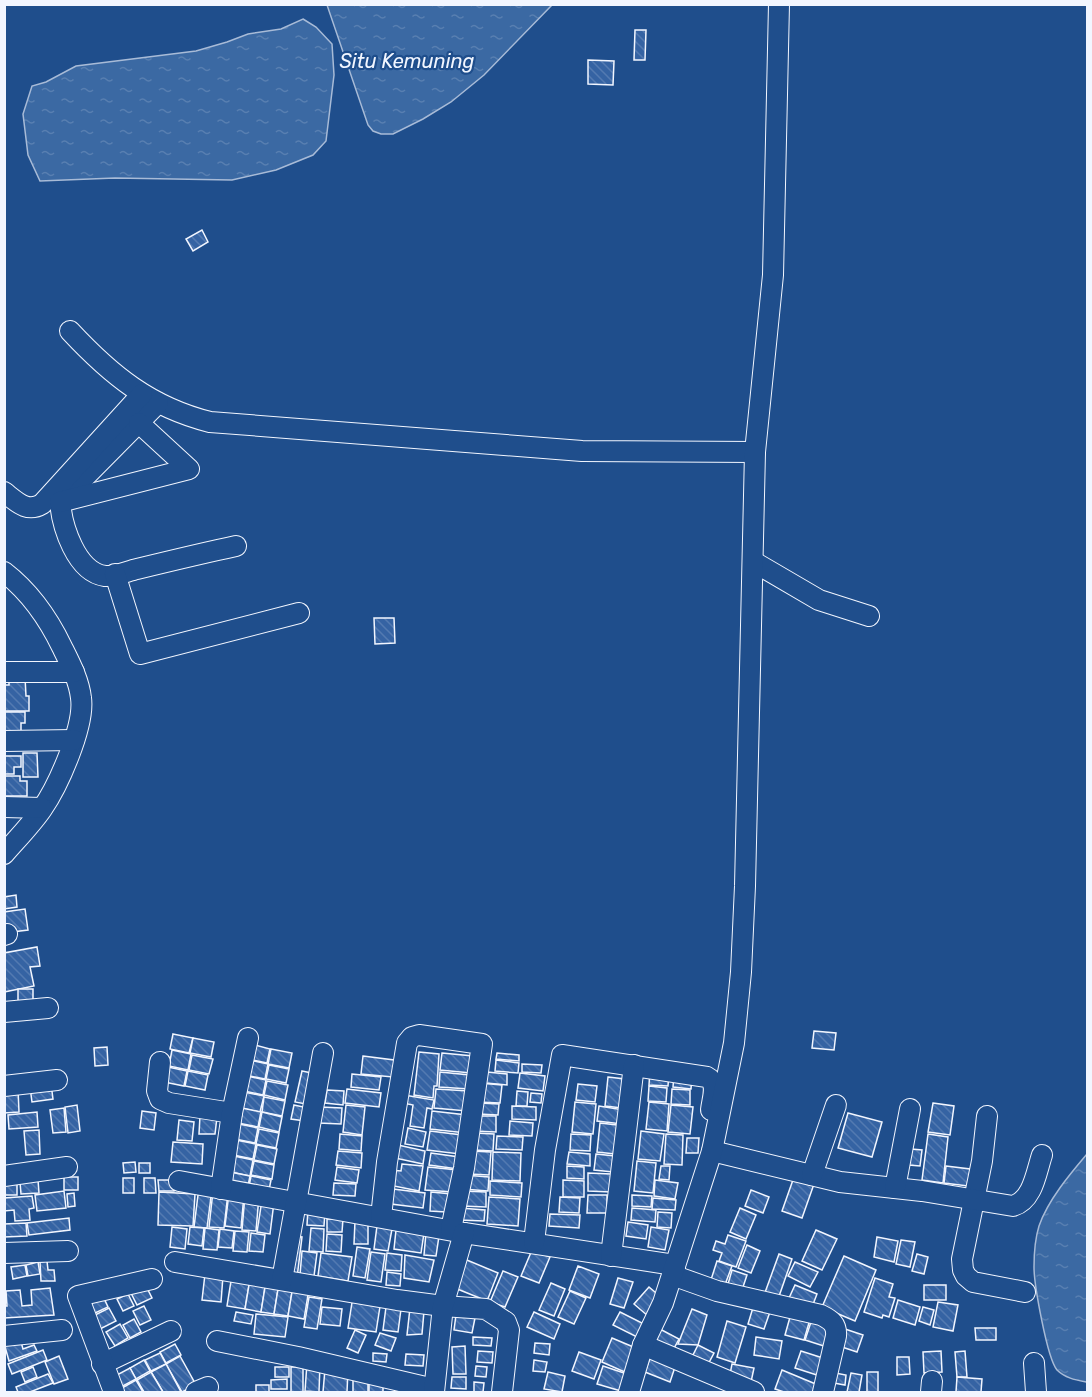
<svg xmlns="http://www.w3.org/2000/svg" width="1092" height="1397" font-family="Rubik,sans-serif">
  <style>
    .water { fill: url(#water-ripples); stroke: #a8bbd7; stroke-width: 1.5 }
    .building { fill: url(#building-back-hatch); stroke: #f2f6ff; stroke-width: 1.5 }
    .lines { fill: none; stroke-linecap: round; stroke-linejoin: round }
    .minor-casing { stroke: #f2f6ff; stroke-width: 22 }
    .minor { stroke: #1f4e8c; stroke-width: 20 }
    .labels { text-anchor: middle; stroke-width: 4.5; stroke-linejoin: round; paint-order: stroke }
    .water-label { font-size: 20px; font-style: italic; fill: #f2f6ff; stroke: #1f4e8c }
  </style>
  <defs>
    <pattern id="water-ripples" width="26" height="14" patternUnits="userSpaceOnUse" patternTransform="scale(1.5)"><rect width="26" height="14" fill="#3b69a3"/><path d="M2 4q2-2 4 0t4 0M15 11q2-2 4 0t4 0" fill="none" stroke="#587fb1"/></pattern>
    <pattern id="building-back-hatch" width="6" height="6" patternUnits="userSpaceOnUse" patternTransform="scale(1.5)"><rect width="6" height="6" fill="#3563a3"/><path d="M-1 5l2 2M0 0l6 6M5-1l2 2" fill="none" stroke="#537ab1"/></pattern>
  </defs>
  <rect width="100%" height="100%" fill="#1f4e8c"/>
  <g class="water">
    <path d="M327 5V4L552 5 484 75 451 102 423 119 393 134H381L373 131 368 125Z"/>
    <path d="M303 19 316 27 332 44 334 75 326 141 313 155 276 170 232 180 115 178 40 181 28 155 23 114 32 86 46 82 76 66 196 51 227 42 248 34 281 29Z"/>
    <path d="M1087 1154 1088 1382H1086C1076 1380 1065 1378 1057 1370 1047 1358 1034 1284 1034 1267 1034 1254 1035 1239 1039 1226 1048 1200 1070 1174 1087 1154Z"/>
  </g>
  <g class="building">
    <path d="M635 30H646L645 60H634Z"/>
    <path d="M588 60 614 61 613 85 588 84Z"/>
    <path d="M202 230 208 242 193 251 186 239Z"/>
    <path d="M374 618H394L395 643 375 644Z"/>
    <path d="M9 677H25L26 696H29V711H4V685H9Z"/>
    <path d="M4 712H25V723H21V733H4Z"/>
    <path d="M23 753H37L38 777H23Z"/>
    <path d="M4 756H21V767H14V774H4Z"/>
    <path d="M4 776H20V781H27V796H4Z"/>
    <path d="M16 895 17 907 4 909V897Z"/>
    <path d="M25 909 28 930 4 933V912Z"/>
    <path d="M37 947 40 966 30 967 34 986 4 992V953Z"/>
    <rect x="18" y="989" width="15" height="13"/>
    <path d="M814 1031 836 1033 834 1050 812 1048Z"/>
    <path d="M173 1034 193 1038 189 1053 170 1049Z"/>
    <path d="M193 1038 214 1042 211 1057 190 1053Z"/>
    <path d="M251 1044 270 1049 267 1063 248 1059Z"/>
    <path d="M107 1047 108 1065 95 1066 94 1048Z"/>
    <path d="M271 1049 292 1053 289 1068 268 1064Z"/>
    <path d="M172 1050 191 1054 188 1070 169 1066Z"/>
    <path d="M419 1052 439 1054 437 1086H434L433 1098 414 1095Z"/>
    <path d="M442 1053 473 1056 471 1073 440 1070Z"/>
    <path d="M497 1053 519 1055V1061L496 1059Z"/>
    <path d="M192 1055 213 1059 209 1074 189 1070Z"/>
    <path d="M363 1056 394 1060 393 1077 361 1074Z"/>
    <path d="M249 1060 268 1064 265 1079 245 1075Z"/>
    <path d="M496 1060 519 1063 518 1073 495 1071Z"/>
    <path d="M522 1064 542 1065 541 1073 522 1072Z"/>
    <path d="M269 1065 289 1069 286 1083 266 1079Z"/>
    <path d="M168 1067 187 1071 184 1086 164 1082Z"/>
    <path d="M650 1070 669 1072 668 1086 649 1085Z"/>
    <path d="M188 1071 208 1075 205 1090 185 1086Z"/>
    <path d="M302 1071 317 1074 311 1105 295 1102Z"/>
    <path d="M440 1072 470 1075 469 1089 439 1087Z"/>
    <path d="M487 1072 507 1074V1085L486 1083Z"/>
    <path d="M520 1073 545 1076 543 1091 518 1088Z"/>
    <path d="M352 1074 381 1077 379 1090 351 1087Z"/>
    <path d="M674 1074 692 1075 691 1089 673 1087Z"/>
    <path d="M247 1076 266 1080 263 1095 244 1091Z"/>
    <path d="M608 1077 625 1079 622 1108 605 1106Z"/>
    <path d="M267 1081 288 1085 285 1100 264 1095Z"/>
    <path d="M479 1083 502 1085 500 1103 478 1102Z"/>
    <path d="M51 1084 53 1099 32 1102 30 1087Z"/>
    <path d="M578 1084 597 1086 595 1102 576 1100Z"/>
    <path d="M649 1086 667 1088 666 1102 648 1101Z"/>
    <path d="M18 1089 19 1112 4 1113V1090Z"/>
    <path d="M347 1089 381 1093 379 1107 345 1103Z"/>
    <path d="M436 1089 469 1091 467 1111 434 1108Z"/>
    <path d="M672 1089 690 1090V1105L671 1104Z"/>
    <path d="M327 1090 344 1091 343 1105 325 1103Z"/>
    <path d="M517 1091 528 1092 527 1106H516Z"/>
    <path d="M244 1092 264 1096 260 1112 241 1108Z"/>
    <path d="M531 1093 542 1094 541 1103 530 1102Z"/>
    <path d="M404 1095 434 1100 432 1109 427 1108 424 1128 410 1126 413 1105 403 1103Z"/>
    <path d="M264 1097 285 1101 282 1116 262 1112Z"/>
    <path d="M575 1102 596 1104 593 1134 572 1132Z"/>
    <path d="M649 1102 669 1104 667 1131 646 1129Z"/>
    <path d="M479 1103 499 1104 498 1115 478 1114Z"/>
    <path d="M933 1103 954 1106 950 1135 928 1132Z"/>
    <path d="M77 1105 80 1131 68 1133 65 1107Z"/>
    <path d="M294 1105 308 1108 305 1121 291 1119Z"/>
    <path d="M346 1105 365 1107 362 1135 343 1132Z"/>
    <path d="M671 1105 693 1107 690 1134 668 1132Z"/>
    <path d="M512 1106 536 1107V1120L512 1119Z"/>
    <path d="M599 1106 624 1110 622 1124 597 1121Z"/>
    <path d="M320 1107 342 1108 341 1124 319 1123Z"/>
    <path d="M64 1108 66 1132 53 1133 50 1110Z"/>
    <path d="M242 1108 261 1112 258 1127 238 1123Z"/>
    <path d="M142 1111 156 1113 154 1130 140 1128Z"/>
    <path d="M432 1111 467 1115 466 1133 430 1129Z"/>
    <path d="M37 1112 38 1127 9 1129 8 1115Z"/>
    <path d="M262 1112 282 1117 279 1132 259 1127Z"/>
    <path d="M848 1113 882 1122 872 1157 838 1148Z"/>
    <path d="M200 1116 217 1117 215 1134H199Z"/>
    <path d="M474 1116H496V1132L473 1131Z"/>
    <path d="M179 1120 194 1122 192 1141 177 1140Z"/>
    <path d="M510 1121 533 1123 532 1136 509 1135Z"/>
    <path d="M600 1123 617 1125 615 1154 597 1152Z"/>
    <path d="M239 1124 258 1128 255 1143 235 1139Z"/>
    <path d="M408 1128 426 1132 423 1147 405 1144Z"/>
    <path d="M259 1129 279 1133 276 1148 256 1144Z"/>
    <path d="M39 1130 40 1154 26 1155 24 1131Z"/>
    <path d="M430 1131 462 1135 460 1154 427 1150Z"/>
    <path d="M641 1131 664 1134 660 1161 638 1159Z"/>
    <path d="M475 1133 494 1134 493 1151 474 1150Z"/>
    <path d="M340 1134 362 1136 361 1151 339 1149Z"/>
    <path d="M571 1134 591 1135 590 1151 570 1150Z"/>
    <path d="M666 1134 683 1135 682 1165 664 1164Z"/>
    <path d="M928 1134 948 1137 943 1183 922 1180Z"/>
    <path d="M497 1136 523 1137 522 1150 496 1149Z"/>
    <path d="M687 1138H699L698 1153H686Z"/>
    <path d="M236 1140 256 1144 253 1159 233 1155Z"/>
    <path d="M173 1142 203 1144 202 1164 171 1162Z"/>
    <path d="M257 1145 277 1149 274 1164 254 1160Z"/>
    <path d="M398 1145 425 1151 423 1164 395 1158Z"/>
    <path d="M911 1149 922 1150 920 1166 909 1165Z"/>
    <path d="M338 1151 362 1153 361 1168 336 1165Z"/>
    <path d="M471 1151 491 1152 489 1175 469 1174Z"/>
    <path d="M493 1152 521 1153 520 1181 492 1180Z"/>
    <path d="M569 1152 590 1154V1166L567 1164Z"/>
    <path d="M431 1153 459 1157 458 1169 429 1165Z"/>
    <path d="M596 1154 615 1156 613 1172 594 1170Z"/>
    <path d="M234 1156 253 1160 250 1176 231 1172Z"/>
    <path d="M254 1161 274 1165 272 1179 251 1175Z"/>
    <path d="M637 1161 656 1163 653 1193 634 1191Z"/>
    <path d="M135 1162 136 1172 124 1173 123 1163Z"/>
    <rect x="139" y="1163" width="11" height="10"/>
    <path d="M402 1164 423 1166 419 1191 389 1185 391 1170 401 1171Z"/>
    <path d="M567 1166 584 1167V1179L567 1178Z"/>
    <path d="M661 1166H670L669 1180 659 1179Z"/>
    <path d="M946 1166 970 1169 968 1186 944 1183Z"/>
    <path d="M337 1167 359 1170 357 1183 335 1180Z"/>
    <path d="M428 1167 458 1170 453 1192 425 1190Z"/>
    <path d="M230 1172 250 1176 247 1191 227 1187Z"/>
    <path d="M588 1173 611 1174V1192L588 1191Z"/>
    <path d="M464 1175 489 1177 488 1191 463 1189Z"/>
    <path d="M251 1176 271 1180 268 1195 248 1191Z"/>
    <rect x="64" y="1177" width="14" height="13"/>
    <path d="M794 1177 814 1184 802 1218 782 1211Z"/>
    <rect x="123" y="1178" width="11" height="15"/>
    <path d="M144 1178H155L156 1193H144Z"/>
    <path d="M38 1180 39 1193 21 1194 20 1182Z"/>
    <path d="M158 1180H174V1191H159Z"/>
    <path d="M563 1180 584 1181V1197H563Z"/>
    <path d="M655 1180 678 1183 675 1199 654 1196Z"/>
    <path d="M490 1181 522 1183 521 1197 490 1195Z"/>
    <path d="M334 1183 356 1184 355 1196 333 1195Z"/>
    <rect x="4" y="1184" width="13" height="11"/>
    <path d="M199 1187 212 1189 207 1228 194 1227Z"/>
    <path d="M393 1189 425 1193 423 1208 391 1204Z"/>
    <path d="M751 1190 769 1197 763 1213 745 1206Z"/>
    <path d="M64 1191 66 1208 37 1211 35 1195Z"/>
    <path d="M213 1191 228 1193 224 1228 209 1227Z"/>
    <path d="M463 1191 486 1192V1207L462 1206Z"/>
    <path d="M159 1192 195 1194 193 1226 158 1225Z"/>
    <path d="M431 1192 452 1194 446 1212 430 1211Z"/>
    <path d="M74 1193 75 1206 68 1207 67 1194Z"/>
    <path d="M229 1193 244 1195 241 1228 225 1226Z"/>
    <path d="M245 1195 259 1196 256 1231 242 1230Z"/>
    <path d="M588 1195H607V1213H587Z"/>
    <path d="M632 1195 652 1196 651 1207 632 1206Z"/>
    <path d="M32 1196 34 1208 29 1209 30 1220 15 1221 14 1210 4 1211V1198Z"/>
    <path d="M489 1197 520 1199 518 1226 487 1224Z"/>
    <path d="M560 1197 580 1198 579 1213 559 1212Z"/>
    <path d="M653 1198 676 1200 675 1210 652 1209Z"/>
    <path d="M262 1200 274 1202 270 1234 257 1232Z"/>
    <path d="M460 1208 485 1210 484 1221 460 1220Z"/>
    <path d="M632 1208 656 1210 655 1222 631 1220Z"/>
    <path d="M740 1208 756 1215 746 1239 730 1232Z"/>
    <path d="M308 1209 325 1211 324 1226 307 1225Z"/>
    <path d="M658 1212 672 1213 671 1228 657 1227Z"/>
    <path d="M550 1214 580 1215 579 1228 549 1226Z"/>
    <path d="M69 1218 70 1230 29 1235 27 1223Z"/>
    <path d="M327 1219H343L342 1232H327Z"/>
    <path d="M355 1221 368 1222V1244H354Z"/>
    <path d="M628 1222 648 1225 646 1239 626 1236Z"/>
    <path d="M26 1223 27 1236 4 1237V1224Z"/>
    <path d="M377 1226 392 1229 388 1251 374 1249Z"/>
    <path d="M172 1227 187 1229 185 1249 170 1247Z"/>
    <path d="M190 1227 204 1228 202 1246 188 1244Z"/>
    <path d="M651 1227 669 1230 665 1250 648 1247Z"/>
    <path d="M205 1228 219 1230 217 1250 203 1249Z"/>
    <path d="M311 1228 324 1229 323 1252 309 1251Z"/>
    <path d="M220 1229 234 1231 232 1248 218 1247Z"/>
    <path d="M396 1230 424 1233 421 1253 394 1249Z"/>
    <path d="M816 1230 837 1239 822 1270 802 1261Z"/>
    <path d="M235 1231 249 1232 247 1252 233 1251Z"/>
    <path d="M251 1233 265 1235 263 1252 249 1251Z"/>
    <path d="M426 1233 439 1236 436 1256 424 1255Z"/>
    <path d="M327 1234 342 1235 341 1252 326 1251Z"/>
    <path d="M728 1235 746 1241 736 1267 719 1261 722 1253 713 1250 716 1241 725 1244Z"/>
    <path d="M292 1236 302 1237 297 1278 287 1277Z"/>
    <path d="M877 1237 898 1241 894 1262 874 1257Z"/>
    <path d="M901 1240 915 1242 910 1267 896 1264Z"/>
    <path d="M747 1245 760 1251 751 1273 738 1268Z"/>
    <path d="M357 1247 370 1249 365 1278 353 1276Z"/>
    <path d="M532 1250 550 1257 539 1283 521 1276Z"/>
    <path d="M302 1251 317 1253 314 1276 300 1275Z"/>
    <path d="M371 1252 385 1254 381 1282 367 1280Z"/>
    <path d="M321 1253 352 1257 348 1281 318 1276Z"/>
    <path d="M387 1253 402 1255 401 1271 385 1270Z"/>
    <path d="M779 1254 792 1259 777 1302 763 1298Z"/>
    <path d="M917 1254 928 1257 924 1274 912 1271Z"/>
    <path d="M405 1255 434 1260 429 1282 404 1278Z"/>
    <path d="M844 1256 876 1270 855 1321 822 1307Z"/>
    <path d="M462 1258 498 1273 487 1301 450 1286Z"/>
    <path d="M47 1261 48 1270H54L55 1281H41L40 1262Z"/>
    <path d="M717 1261 732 1266 723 1290 709 1286Z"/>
    <path d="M38 1262 40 1274 28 1276 26 1265Z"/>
    <path d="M795 1262 818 1272 810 1287 788 1276Z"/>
    <path d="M25 1265 27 1276 13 1279 11 1267Z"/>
    <path d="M578 1266 599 1274 590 1298 569 1290Z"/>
    <path d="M732 1270 747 1275 740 1296 726 1291Z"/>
    <path d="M503 1271 518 1277 505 1307 490 1302Z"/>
    <path d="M387 1272 401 1274 400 1286 386 1285Z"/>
    <path d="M205 1274 223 1276 221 1302 202 1300Z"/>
    <path d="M232 1275 250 1279 245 1309 227 1306Z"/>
    <path d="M618 1278 633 1282 624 1308 610 1304Z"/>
    <path d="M875 1278 893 1284 889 1297 895 1298 889 1317 883 1315 882 1318 864 1312Z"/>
    <path d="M250 1279 266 1281 261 1312 245 1309Z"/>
    <path d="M266 1281 279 1283 274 1314 261 1312Z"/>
    <path d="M144 1282 152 1298 137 1305 129 1289Z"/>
    <path d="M279 1283 293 1286 288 1316 274 1314Z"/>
    <path d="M551 1283 565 1289 554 1316 539 1310Z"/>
    <path d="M795 1285 817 1294 812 1307 789 1298Z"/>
    <rect x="924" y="1285" width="22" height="15"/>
    <path d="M293 1286 309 1289 304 1319 288 1316Z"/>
    <path d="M649 1287 662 1298 648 1316 634 1304Z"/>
    <path d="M50 1288 54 1315 4 1318V1306H7L6 1291 20 1290 22 1306 32 1305 31 1290Z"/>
    <path d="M570 1291 586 1298 574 1324 558 1317Z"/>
    <path d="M102 1294 108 1307 93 1314 87 1301Z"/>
    <path d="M128 1294 134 1306 123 1311 117 1299Z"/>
    <path d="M353 1296 381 1300 376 1332 348 1328Z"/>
    <path d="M309 1297 322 1299 317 1329 304 1327Z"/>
    <path d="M898 1300 920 1307 915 1325 893 1318Z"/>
    <path d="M755 1301 772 1306 764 1329 748 1324Z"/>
    <path d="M938 1302 958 1305 953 1331 933 1327Z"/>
    <path d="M144 1306 151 1320 140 1325 133 1311Z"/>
    <path d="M322 1307 342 1309 340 1326 320 1324Z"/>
    <path d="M386 1307 401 1309 398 1332 383 1330Z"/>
    <path d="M923 1307 934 1310 930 1325 919 1321Z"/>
    <path d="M109 1308 116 1321 100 1329 93 1316Z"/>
    <path d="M410 1308 424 1311 422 1334 407 1335Z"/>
    <path d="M692 1309 707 1315 698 1345 678 1344Z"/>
    <path d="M792 1310 811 1316 804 1340 785 1335Z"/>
    <path d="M236 1312 253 1315 251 1324 234 1321Z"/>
    <path d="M534 1312 560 1324 554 1339 527 1327Z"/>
    <path d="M620 1312 648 1326 641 1339 613 1325Z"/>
    <path d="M256 1314 288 1317 285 1337 254 1334Z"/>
    <path d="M456 1315 475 1318 472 1333 454 1330Z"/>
    <path d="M134 1319 141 1332 130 1338 123 1325Z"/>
    <path d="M812 1319 833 1326 827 1347 805 1340Z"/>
    <path d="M727 1321 746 1327 735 1363 717 1357Z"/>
    <path d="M120 1324 128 1338 115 1346 106 1332Z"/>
    <path d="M658 1328 679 1339 672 1352 651 1340Z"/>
    <path d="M842 1328 863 1335 857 1352 836 1345Z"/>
    <path d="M975 1328H996V1340H976Z"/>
    <path d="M355 1330 366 1335 358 1353 347 1348Z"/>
    <path d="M380 1333 396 1338 391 1351 375 1345Z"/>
    <path d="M473 1337 492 1338 491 1346 473 1345Z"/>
    <path d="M756 1337 782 1341 779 1359 754 1355Z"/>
    <path d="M20 1338 23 1349 34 1345 37 1351 9 1361 4 1343Z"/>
    <path d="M612 1338 638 1349 627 1373 602 1362Z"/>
    <path d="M535 1343 550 1344 549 1355 534 1353Z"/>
    <path d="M175 1344 181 1355 166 1363 160 1352Z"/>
    <path d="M698 1345 714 1353 706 1368 690 1361Z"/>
    <path d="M465 1346 466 1374H453L452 1347Z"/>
    <path d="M43 1350 47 1360 12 1374 8 1364Z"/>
    <path d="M478 1351 493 1352 492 1363 477 1362Z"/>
    <path d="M801 1351 826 1359 820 1376 795 1368Z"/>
    <path d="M941 1351 942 1372 924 1373 923 1352Z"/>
    <path d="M965 1351 967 1377H957L955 1352Z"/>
    <path d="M579 1352 601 1360 594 1379 572 1371Z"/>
    <path d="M160 1353 166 1364 151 1371 145 1360Z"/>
    <path d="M373 1353 387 1354 386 1362 373 1361Z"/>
    <path d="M406 1354 424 1355 423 1366 405 1365Z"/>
    <path d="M59 1356 68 1379 54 1384 45 1362Z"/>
    <path d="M180 1356 196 1385 182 1392 166 1364Z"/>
    <path d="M897 1357H909L910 1374 897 1375Z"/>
    <path d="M650 1358 675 1367 670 1382 645 1372Z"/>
    <path d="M144 1360 150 1371 136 1379 130 1368Z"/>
    <path d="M534 1360 547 1362 545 1372 533 1371Z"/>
    <path d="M307 1363 320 1364 319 1392 305 1391Z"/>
    <path d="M166 1364 181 1392H163L151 1372Z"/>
    <path d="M732 1364 754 1368 751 1382 729 1379Z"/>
    <path d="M476 1366 487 1367 486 1377 475 1376Z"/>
    <path d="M603 1366 627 1374 621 1391 597 1384Z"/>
    <path d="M33 1367 37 1377 25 1382 21 1372Z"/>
    <rect x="275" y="1367" width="14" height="10"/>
    <rect x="291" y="1367" width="12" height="25"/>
    <path d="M130 1368 136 1379 121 1387 115 1376Z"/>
    <path d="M325 1369 348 1370 347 1392H323Z"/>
    <path d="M782 1370 818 1385 815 1392H784L775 1389Z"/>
    <path d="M151 1372 163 1392H144L137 1380Z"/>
    <path d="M548 1372 565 1376 562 1392 544 1389Z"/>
    <path d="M830 1372 846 1375 845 1385 828 1382Z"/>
    <rect x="867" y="1372" width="11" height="20"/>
    <path d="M851 1373 862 1375 859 1392H847Z"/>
    <path d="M48 1374 53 1383 30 1392H18L16 1387Z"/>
    <path d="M452 1377H466V1389L451 1388Z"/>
    <path d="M957 1377 982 1379 981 1392H956Z"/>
    <path d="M287 1379V1389H271V1380Z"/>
    <rect x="353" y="1379" width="15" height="13"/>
    <path d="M136 1380 143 1392H125L122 1388Z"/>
    <rect x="369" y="1382" width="14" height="10"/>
    <path d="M474 1382 484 1383 483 1392H474Z"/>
    <rect x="256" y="1385" width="13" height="7"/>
  </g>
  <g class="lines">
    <defs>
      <g id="minor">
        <path d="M70 331C111 375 150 407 210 422L582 451 755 452"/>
        <path d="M158 403 60 502C62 526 76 572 105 576 114 577 128 571 137 569 170 561 203 553 236 546"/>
        <path d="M4 492C17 502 27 513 42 504L142 394"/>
        <path d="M60 502 189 469 139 423"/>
        <path d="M754 562 819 600 869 616"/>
        <path d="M4 572C30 592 48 618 62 647 70 663 79 680 81 698 85 726 58 786 42 809 31 825 17 839 4 854"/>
        <path d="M115 574 140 654 299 613"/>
        <path d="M4 672H74"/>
        <path d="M4 741 74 740"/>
        <path d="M4 807 42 808"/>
        <path d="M4 935 7 934"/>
        <path d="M4 1012 48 1008"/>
        <path d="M160 1062 157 1091 160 1099 169 1103 232 1113"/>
        <path d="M4 1086 57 1080"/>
        <path d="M987 1116 982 1161 962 1259 963 1270 966 1276 973 1282 1025 1292"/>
        <path d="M712 1151 840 1182 922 1191 1013 1206C1033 1200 1036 1173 1042 1155"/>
        <path d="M812 1175 836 1105"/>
        <path d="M4 1176 67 1167"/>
        <path d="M179 1181 464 1233 668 1264 675 1267"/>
        <path d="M895 1188 910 1109"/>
        <path d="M221 1189 232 1113 248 1038"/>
        <path d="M381 1217 387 1162 407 1043 412 1037 419 1035 482 1044 464 1168 451 1229"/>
        <path d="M534 1242 545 1150 562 1055 707 1077C719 1083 712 1099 711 1110"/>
        <path d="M4 1253 68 1251"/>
        <path d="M611 1256 634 1065"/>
        <path d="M175 1262 397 1300 443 1306 486 1309 506 1322 509 1330 502 1392"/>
        <path d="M672 1275 717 1291 821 1315C831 1320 837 1324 836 1336L823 1392"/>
        <path d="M282 1280 323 1053"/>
        <path d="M4 1336 62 1330"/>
        <path d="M217 1341 298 1357 434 1389"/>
        <path d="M643 1345 754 1392"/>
        <path d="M1034 1363 1036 1392"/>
        <path d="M102 1364 171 1331"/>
        <path d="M114 1392 78 1296 152 1279"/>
        <path d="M196 1392 208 1387"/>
        <path d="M434 1392 443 1306 464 1233"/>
        <path d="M629 1392 643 1345 663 1303 712 1151 734 1043 741 972 745 886 755 452 773 275 779 4"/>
        <path d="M931 1392 932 1381"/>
      </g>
    </defs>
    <use href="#minor" class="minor-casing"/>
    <use href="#minor" class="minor"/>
  </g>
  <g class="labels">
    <g class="water-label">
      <text x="407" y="68">Situ Kemuning</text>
    </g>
  </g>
  <rect width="1092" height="1397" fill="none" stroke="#f2f6ff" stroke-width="12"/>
</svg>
